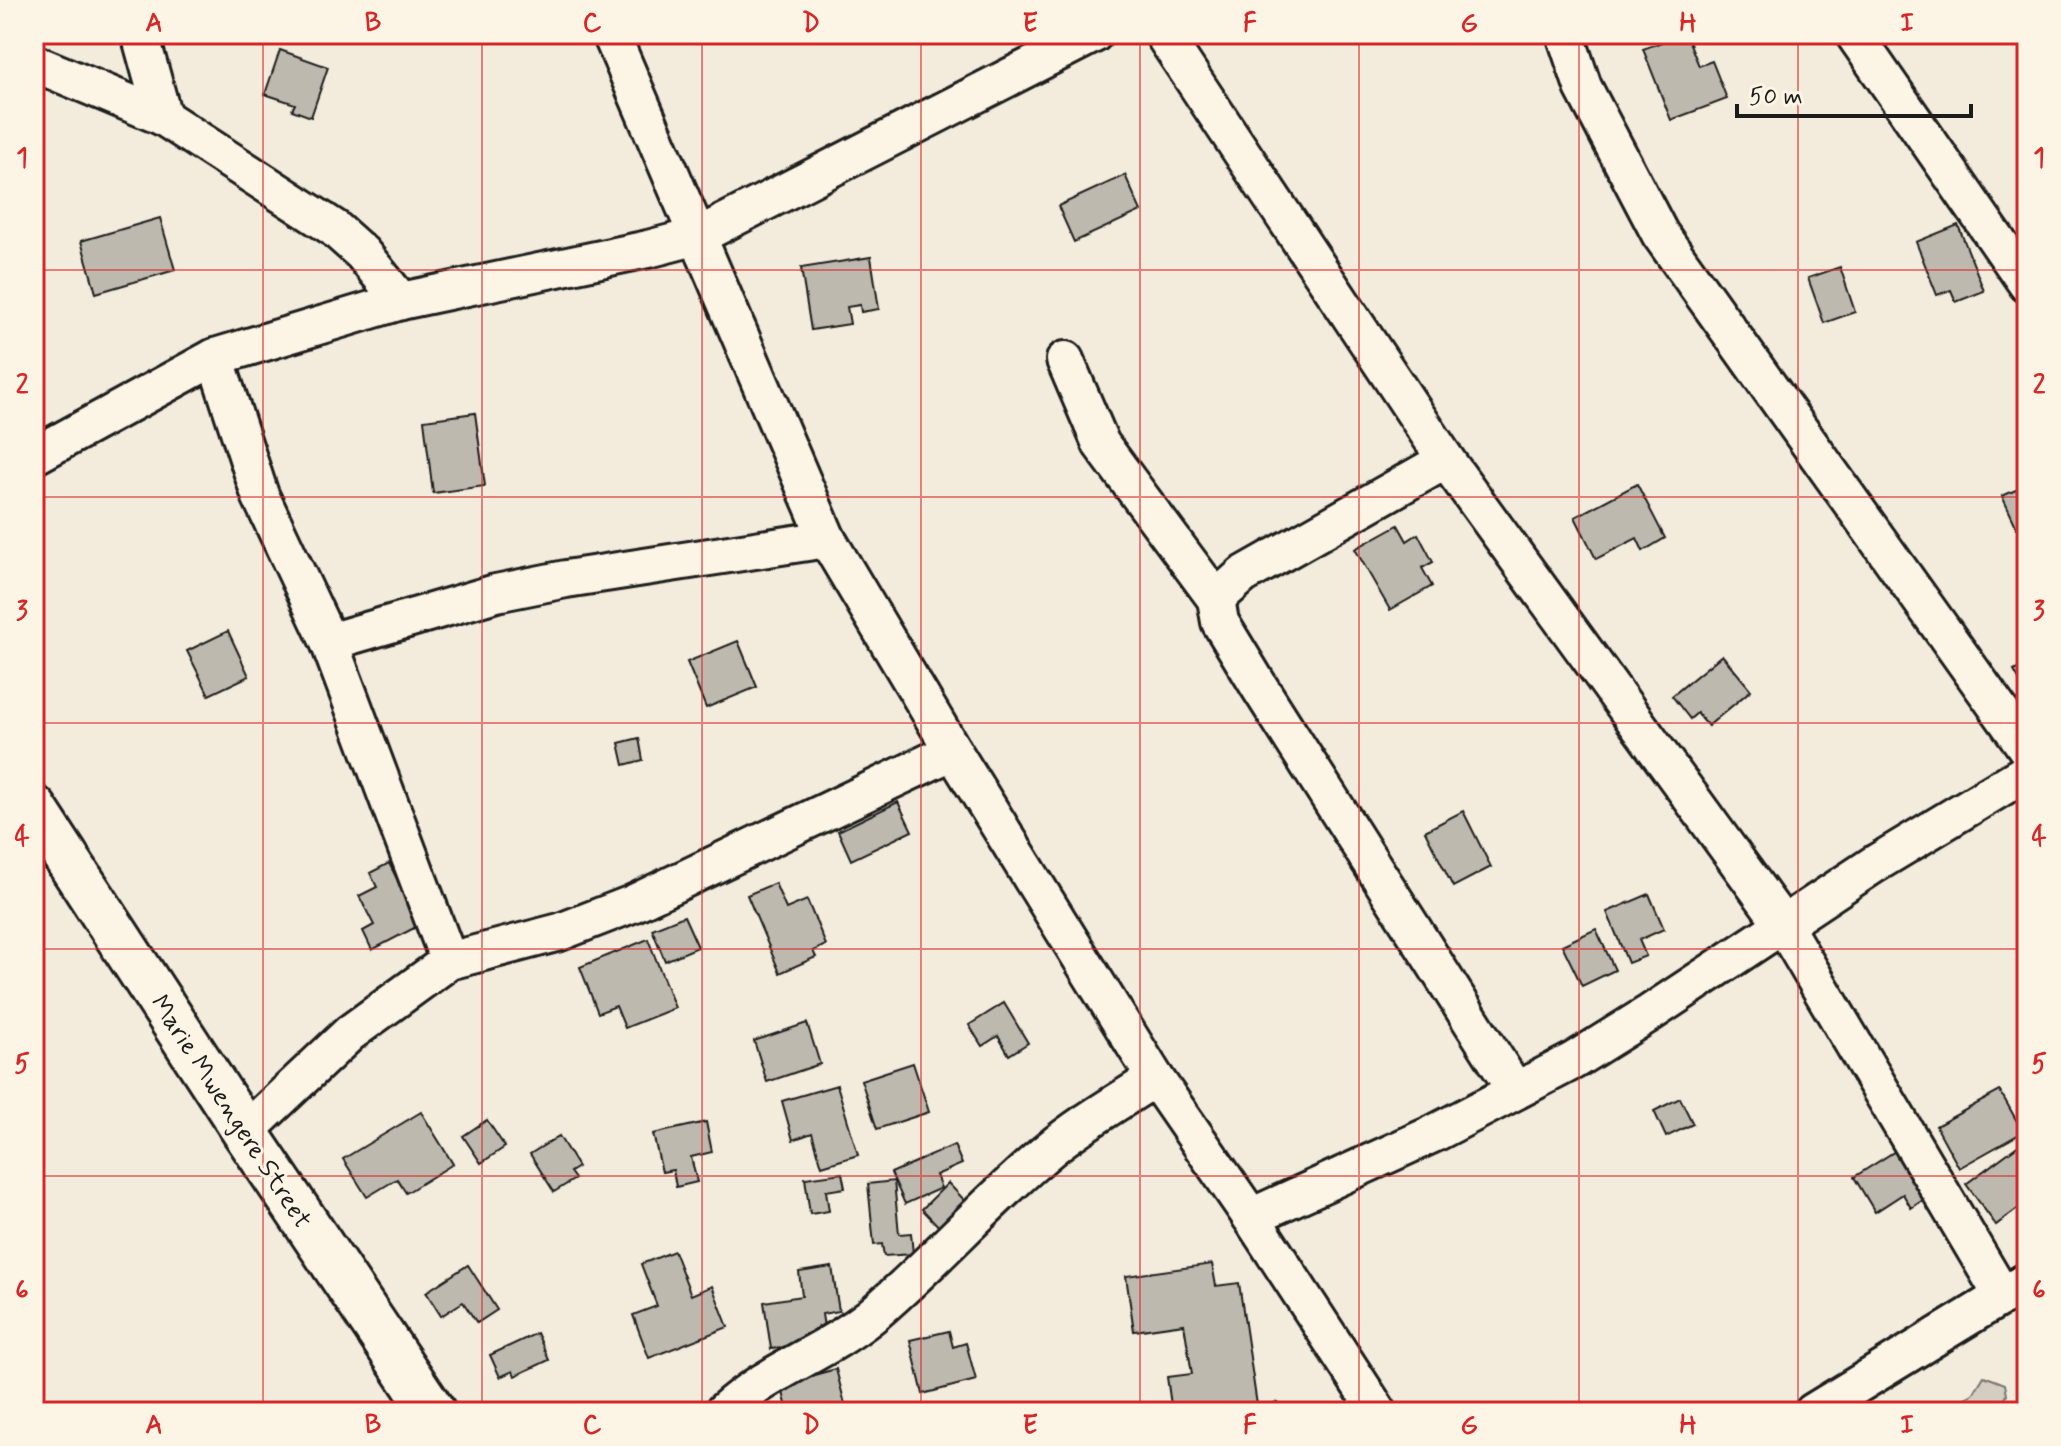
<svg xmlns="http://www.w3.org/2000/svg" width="2061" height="1446" font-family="Mynerve,sans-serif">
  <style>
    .green { fill: #d3cec1; stroke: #78756e; stroke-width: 2 }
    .building { fill: #beb9ae; stroke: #1c1c1c; stroke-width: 2 }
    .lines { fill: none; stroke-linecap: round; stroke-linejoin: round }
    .minor-casing { stroke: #1c1c1c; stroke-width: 42 }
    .major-casing { stroke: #1c1c1c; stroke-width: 50 }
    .minor { stroke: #fcf5e5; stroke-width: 36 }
    .major { stroke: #fcf5e5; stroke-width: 44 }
    .grid { fill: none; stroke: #d62828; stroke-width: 2; stroke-opacity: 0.55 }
    .labels { text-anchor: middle; stroke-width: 6; stroke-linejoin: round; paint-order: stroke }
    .street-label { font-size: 26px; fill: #1c1c1c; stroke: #fcf5e5 }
    .neatline { fill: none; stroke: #d62828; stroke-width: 3 }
    .grid-label { font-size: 26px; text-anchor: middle; font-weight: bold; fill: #d62828 }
  </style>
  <rect width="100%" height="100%" fill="#f3ecdd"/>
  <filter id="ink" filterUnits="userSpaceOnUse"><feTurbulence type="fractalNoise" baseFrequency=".0125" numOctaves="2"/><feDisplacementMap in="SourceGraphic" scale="16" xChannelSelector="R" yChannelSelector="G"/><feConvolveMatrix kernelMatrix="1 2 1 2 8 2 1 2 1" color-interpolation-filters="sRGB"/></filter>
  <g filter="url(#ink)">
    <path class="green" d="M1984 1376 2005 1384 2007 1395 1998 1412H1951V1405L1973 1394Z"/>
    <g class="building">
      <path d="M1682 34H1686L1699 66 1712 61 1727 99 1671 120 1643 49Z"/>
      <path d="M280 50 328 67 311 117 292 110 295 104 265 94Z"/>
      <path d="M1125 175 1141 211 1074 242 1058 206Z"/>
      <path d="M160 218 175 270 96 293 81 241Z"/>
      <path d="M1958 225 1984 291 1956 302 1951 290 1937 295 1916 242Z"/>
      <path d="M871 257 879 309 861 312 860 305 847 307 850 324 811 330 801 268Z"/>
      <path d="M1840 267 1855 312 1824 323 1808 278Z"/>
      <path d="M475 413 485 486 433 493 424 420Z"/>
      <path d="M1637 484 1665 538 1643 551 1637 538 1596 559 1575 517Z"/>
      <path d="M2025 486 2027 523 2017 528 2002 496Z"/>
      <path d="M1398 525 1407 541 1418 534 1433 562 1422 568 1432 586 1390 610 1355 549Z"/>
      <path d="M228 631 249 676 209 695 187 651Z"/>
      <path d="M738 641 757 687 706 708 687 662Z"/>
      <path d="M1722 655 1751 690 1708 726 1697 713 1690 719 1672 696Z"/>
      <path d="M2027 664V694L2014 671Z"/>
      <path d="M639 738 643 760 624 765 619 743Z"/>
      <path d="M898 802 912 831 851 860 838 831Z"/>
      <path d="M1463 811 1491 867 1453 887 1425 831Z"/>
      <path d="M389 863 420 925 372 950 363 931 374 925 359 896 377 887 370 873Z"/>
      <path d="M775 883 786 909 807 900 826 945 813 951 816 957 780 973 747 895Z"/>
      <path d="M1649 894 1664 929 1639 940 1646 956 1628 963 1607 912Z"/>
      <path d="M684 916 698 947 665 961 652 929Z"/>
      <path d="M1596 929 1615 970 1582 986 1562 945Z"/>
      <path d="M648 939 675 1008 625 1028 616 1006 598 1013 580 967Z"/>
      <path d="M1004 1003 1028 1043 1009 1055 998 1036 982 1046 969 1025Z"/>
      <path d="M807 1023 820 1064 767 1082 754 1041Z"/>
      <path d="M913 1063 929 1112 877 1129 861 1080Z"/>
      <path d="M837 1085 858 1155 822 1166 812 1133 793 1140 782 1101Z"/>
      <path d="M2000 1091 2023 1132 1959 1168 1936 1126Z"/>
      <path d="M1680 1098 1693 1124 1666 1137 1654 1111Z"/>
      <path d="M421 1112 453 1164 406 1193 397 1179 367 1197 343 1159Z"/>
      <path d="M487 1120 505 1147 481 1163 463 1136Z"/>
      <path d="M706 1122 712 1152 691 1157 697 1182 676 1187 673 1170 662 1172 653 1134Z"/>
      <path d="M559 1136 578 1167 570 1172 575 1179 554 1192 530 1154Z"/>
      <path d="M2027 1139V1202L1996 1225 1966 1184Z"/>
      <path d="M954 1145 962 1164 936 1175 941 1188 905 1204 891 1173Z"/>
      <path d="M1897 1150 1926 1198 1911 1208 1903 1194 1875 1212 1854 1177Z"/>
      <path d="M842 1173 845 1188 826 1191 829 1211 810 1214 805 1178Z"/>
      <path d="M894 1181 899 1234 911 1233 913 1254 884 1256 882 1244 874 1245 868 1184Z"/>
      <path d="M948 1183 971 1207 945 1233 922 1209Z"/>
      <path d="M674 1251 691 1295 712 1286 728 1327 649 1358 633 1315 657 1306 641 1264Z"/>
      <path d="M1212 1264 1216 1286 1239 1283 1257 1405 1208 1412H1172L1167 1377 1192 1374 1184 1324 1134 1331 1126 1276Z"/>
      <path d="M468 1265 497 1310 477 1323 463 1302 441 1316 426 1292Z"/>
      <path d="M832 1267 839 1311 822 1314 826 1341 771 1349 764 1302 802 1296 799 1272Z"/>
      <path d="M949 1331 953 1347 966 1343 976 1380 923 1394 910 1340Z"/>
      <path d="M537 1333 549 1360 515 1376 513 1371 500 1377 490 1355Z"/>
      <path d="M836 1369 847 1412H788L781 1384Z"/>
      <path d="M1277 1402 1281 1412H1251Z"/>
    </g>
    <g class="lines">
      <defs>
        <g id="minor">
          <path d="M140 34 163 117"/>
          <path d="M611 34 827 539 953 751 1155 1078 1251 1217 1378 1412"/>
          <path d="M1163 34 1446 460 1782 923 2003 1297"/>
          <path d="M1565 34 1583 87 1660 234 2027 749"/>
          <path d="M1854 34 2027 284"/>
          <path d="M34 63 163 117 334 228 362 253 401 301"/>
          <path d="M215 357 260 495 329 642 449 961"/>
          <path d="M1065 360 1101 444 1216 599"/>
          <path d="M34 456 215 357 401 301 648 249 698 236 1094 34"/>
          <path d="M1446 460 1243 575 1216 599 1220 622 1260 688 1515 1090"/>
          <path d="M329 642 496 593 566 579 827 539"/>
          <path d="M245 1132 350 1033 449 961 560 932 632 904 953 751"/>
          <path d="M1251 1217 1435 1133 1573 1061 1650 1013 1873 865 2027 772"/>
          <path d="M723 1412C766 1372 825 1353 871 1316 933 1264 986 1202 1049 1150 1081 1123 1120 1101 1155 1078"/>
          <path d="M1813 1412 2027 1281"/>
        </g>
        <path id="major" d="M34 808 245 1132 433 1412"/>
      </defs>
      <use href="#minor" class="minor-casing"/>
      <use href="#major" class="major-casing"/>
      <use href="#minor" class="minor"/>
      <use href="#major" class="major"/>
    </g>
  </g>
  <path class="grid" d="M263 34V1412M482 34V1412M702 34V1412M921 34V1412M1140 34V1412M1359 34V1412M1579 34V1412M1798 34V1412M34 270H2027M34 497H2027M34 723H2027M34 949H2027M34 1176H2027"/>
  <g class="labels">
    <g class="street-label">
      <text transform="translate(232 1111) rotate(57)" y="9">Marie Mwengere Street</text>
    </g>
  </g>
  <rect width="2061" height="1446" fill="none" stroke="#fcf5e5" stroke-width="88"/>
  <path d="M1737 104v12h234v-12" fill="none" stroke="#1c1c1c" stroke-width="4"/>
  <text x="1749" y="104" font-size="24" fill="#1c1c1c" stroke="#fcf5e5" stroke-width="6" paint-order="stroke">50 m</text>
  <rect x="44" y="44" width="1973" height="1358" class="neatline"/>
  <g class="grid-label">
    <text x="154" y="31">A</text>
    <text x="373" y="31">B</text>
    <text x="592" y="31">C</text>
    <text x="811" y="31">D</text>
    <text x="1030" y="31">E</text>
    <text x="1250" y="31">F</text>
    <text x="1469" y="31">G</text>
    <text x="1688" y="31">H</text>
    <text x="1907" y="31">I</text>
    <text x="22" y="166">1</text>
    <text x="2039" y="166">1</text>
    <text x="22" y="393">2</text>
    <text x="2039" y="393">2</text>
    <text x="22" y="619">3</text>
    <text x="2039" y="619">3</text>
    <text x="22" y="845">4</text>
    <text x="2039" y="845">4</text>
    <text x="22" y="1072">5</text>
    <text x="2039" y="1072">5</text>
    <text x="22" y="1298">6</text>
    <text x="2039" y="1298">6</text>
    <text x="154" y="1433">A</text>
    <text x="373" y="1433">B</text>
    <text x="592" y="1433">C</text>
    <text x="811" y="1433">D</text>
    <text x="1030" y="1433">E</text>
    <text x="1250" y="1433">F</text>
    <text x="1469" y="1433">G</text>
    <text x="1688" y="1433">H</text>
    <text x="1907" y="1433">I</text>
  </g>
</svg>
